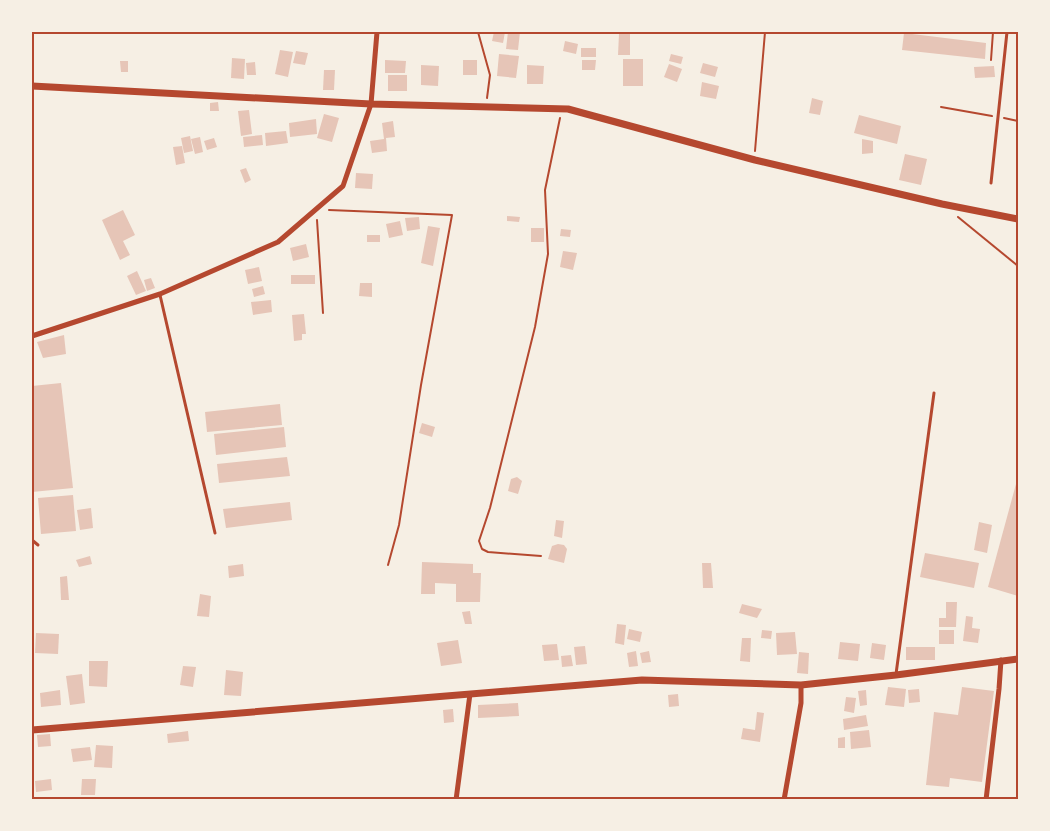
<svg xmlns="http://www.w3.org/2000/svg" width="1050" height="831" font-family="'Exo 2',sans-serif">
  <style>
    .building { fill: #e6c5b7 }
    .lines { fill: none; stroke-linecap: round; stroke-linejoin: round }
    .path { stroke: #b5482f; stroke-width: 2 }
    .service { stroke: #b5482f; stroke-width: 3 }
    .minor { stroke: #b5482f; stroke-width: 5 }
    .tertiary { stroke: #b5482f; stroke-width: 7 }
    .neatline { fill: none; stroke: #b5482f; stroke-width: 2 }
  </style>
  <rect width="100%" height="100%" fill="#f6efe4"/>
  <g class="building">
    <path d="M494 32H505L503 43 492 41Z"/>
    <path d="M508 32H520L518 50 506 49Z"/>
    <path d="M904 33 986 43 985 59 902 50Z"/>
    <path d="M619 34H630V55H618Z"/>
    <path d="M565 41 578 44 576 54 563 51Z"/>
    <rect x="581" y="48" width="15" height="9"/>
    <path d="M280 50 293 52 288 77 275 74Z"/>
    <path d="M296 51 308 53 305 65 293 63Z"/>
    <path d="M499 54 519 56 516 78 497 76Z"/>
    <path d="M671 54 683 57 681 64 669 61Z"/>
    <path d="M232 58 245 59 244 79 231 78Z"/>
    <rect x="623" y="59" width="20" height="27"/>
    <path d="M385 60 406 61 405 73H385Z"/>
    <rect x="463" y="60" width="14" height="15"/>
    <path d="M582 60H596L595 70H582Z"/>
    <path d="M120 61H128V72H121Z"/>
    <path d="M255 62 256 75H247L246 63Z"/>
    <path d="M703 63 718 67 715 77 700 73Z"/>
    <path d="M669 64 682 69 677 82 664 77Z"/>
    <path d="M421 65 439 66 438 86 421 85Z"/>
    <path d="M527 65 544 66 543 84H527Z"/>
    <path d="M994 66 995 77 975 78 974 67Z"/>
    <path d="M324 70H335L334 90H323Z"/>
    <rect x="388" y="75" width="19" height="16"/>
    <path d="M702 82 719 86 716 99 700 96Z"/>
    <path d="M812 98 823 101 820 115 809 113Z"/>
    <path d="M218 102 219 111H210V103Z"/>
    <path d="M249 110 252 134 241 136 238 111Z"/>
    <path d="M324 114 339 118 332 142 317 138Z"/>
    <path d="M859 115 901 126 897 144 854 133Z"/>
    <path d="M316 119 317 134 290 137 289 123Z"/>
    <path d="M393 121 395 137 386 138 387 151 372 153 370 141 384 139 382 123Z"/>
    <path d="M286 131 288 143 266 146 265 133Z"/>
    <path d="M262 135 263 145 244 147 243 137Z"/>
    <path d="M190 136 193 151 184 153 181 138Z"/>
    <path d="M200 137 203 152 195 154 191 139Z"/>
    <path d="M214 138 217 147 207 150 204 141Z"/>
    <path d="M862 139 873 141V153L862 154Z"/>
    <path d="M182 146 185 163 176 165 173 147Z"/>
    <path d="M905 154 927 159 921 185 899 180Z"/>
    <path d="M246 168 251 180 245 183 240 170Z"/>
    <path d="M356 173 373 174 372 189 355 188Z"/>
    <path d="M123 210 135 235 123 241 130 255 120 260 102 220Z"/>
    <path d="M507 216 520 217 519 222 507 221Z"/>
    <path d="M419 217 420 229 407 231 405 218Z"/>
    <path d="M400 221 403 235 389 238 386 224Z"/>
    <path d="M428 226 440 228 433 266 421 263Z"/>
    <rect x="531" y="228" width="13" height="14"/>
    <path d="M561 229 571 230 570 237 560 236Z"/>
    <rect x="367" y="235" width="13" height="7"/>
    <path d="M306 244 309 257 293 261 290 248Z"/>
    <path d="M563 251 577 253 573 270 560 267Z"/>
    <path d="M259 267 262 281 248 284 245 270Z"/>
    <path d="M137 271 146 291 136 295 127 276Z"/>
    <rect x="291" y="275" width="24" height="9"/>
    <path d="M151 278 155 288 147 291 144 280Z"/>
    <path d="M360 283H372V297L359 296Z"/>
    <path d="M263 286 265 294 254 297 252 289Z"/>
    <path d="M271 300 272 312 253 315 251 302Z"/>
    <path d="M304 314 306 334H302V340L294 341 292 315Z"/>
    <path d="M64 335 66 354 43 358 37 342Z"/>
    <path d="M61 383 73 488 32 492V386Z"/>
    <path d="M280 404 282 425 207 432 205 412Z"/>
    <path d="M422 423 435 427 432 437 419 433Z"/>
    <path d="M284 427 286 447 216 455 214 434Z"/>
    <path d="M287 457 290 476 219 483 217 464Z"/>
    <path d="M517 477 522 481 518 494 508 491 511 479Z"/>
    <path d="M1016 484 1018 485V596L988 587Z"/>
    <path d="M73 495 76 531 41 534 38 498Z"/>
    <path d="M290 502 292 520 226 528 223 509Z"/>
    <path d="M91 508 93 528 80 530 77 510Z"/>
    <path d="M556 520 564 521 562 538 554 536Z"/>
    <path d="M979 522 992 525 987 553 974 550Z"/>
    <path d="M558 544 564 545 567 549 564 563 548 559 552 546Z"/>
    <path d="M925 553 979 563 974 588 920 577Z"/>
    <path d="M90 556 92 564 79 567 76 560Z"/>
    <path d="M422 562 473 564V573H481L480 602H456V584L435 583V594H421Z"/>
    <path d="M702 563H711L713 588H703Z"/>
    <path d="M243 564 244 576 229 578 228 566Z"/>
    <path d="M67 576 69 600H61L60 577Z"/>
    <path d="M200 594 211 596 209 617 197 616Z"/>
    <path d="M946 602H957L956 627H939V618H946Z"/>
    <path d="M742 604 762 609 757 618 739 613Z"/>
    <path d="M470 611 472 624H465L462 612Z"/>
    <path d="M966 616 973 617 972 628 980 629 978 643 963 641Z"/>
    <path d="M617 624 626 625 624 645 615 643Z"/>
    <path d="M629 629 642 632 640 642 627 639Z"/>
    <path d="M762 630 772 631 771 639 761 638Z"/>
    <rect x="939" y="630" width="15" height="14"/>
    <path d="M795 632 797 654 777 655 776 633Z"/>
    <path d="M36 633 59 634 58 654 35 653Z"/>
    <path d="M742 638H751L750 662 740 661Z"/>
    <path d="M458 640 462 663 441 666 437 643Z"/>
    <path d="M840 642 860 644 858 661 838 659Z"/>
    <path d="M872 643 886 645 884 660 870 658Z"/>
    <path d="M557 644 559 660 544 661 542 645Z"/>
    <path d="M585 646 587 664 576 665 574 647Z"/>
    <rect x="906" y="647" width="29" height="13"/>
    <path d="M636 651 638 666 629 667 627 653Z"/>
    <path d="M649 651 651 662 642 663 640 653Z"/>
    <path d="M799 652 809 653 808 674 797 673Z"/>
    <path d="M571 655 573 666 562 667 561 656Z"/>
    <path d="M89 661H108L107 687 89 686Z"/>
    <path d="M183 666 196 667 193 687 180 685Z"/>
    <path d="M226 670 243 672 241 696 224 695Z"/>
    <path d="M82 674 85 703 70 705 66 676Z"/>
    <path d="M888 687 906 689 904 707 885 705Z"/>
    <path d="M962 687 994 691 982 782 950 778 949 787 926 785 934 712 958 715Z"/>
    <path d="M919 689 920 702 909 703 908 690Z"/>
    <path d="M60 690 61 705 41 707 40 693Z"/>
    <path d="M866 690 867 705 860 706 858 691Z"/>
    <path d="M678 694 679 706 669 707 668 695Z"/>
    <path d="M846 697 856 698 854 713 844 711Z"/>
    <path d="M518 703 519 716 478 718V705Z"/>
    <path d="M453 709 454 722 444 723 443 710Z"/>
    <path d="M757 712 764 713 760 742 741 739 743 728 755 730Z"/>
    <path d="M866 715 868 726 844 730 843 719Z"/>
    <path d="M869 730 871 747 851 749 850 732Z"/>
    <path d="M188 731 189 741 168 743 167 734Z"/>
    <path d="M50 734 51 746 38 747 37 735Z"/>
    <path d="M845 737V748H838V738Z"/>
    <path d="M96 745 113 746 112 768 94 767Z"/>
    <path d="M90 747 92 760 73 762 71 749Z"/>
    <path d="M51 779 52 790 36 792 35 781Z"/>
    <path d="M82 779H96L95 795H81Z"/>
  </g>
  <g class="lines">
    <g class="path">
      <path d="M478 32 490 75 487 98"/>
      <path d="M991 60 993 32"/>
      <path d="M941 107 992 116"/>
      <path d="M1004 118 1018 121"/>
      <path d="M755 151 765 32"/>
      <path d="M329 210 452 215 421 385 399 525 388 565"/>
      <path d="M958 217 1018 266"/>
      <path d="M317 220 323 313"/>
      <path d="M541 556 488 552 482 549 479 541 490 508 535 327 548 254 545 190 560 118"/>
    </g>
    <g class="service">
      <path d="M991 183 1007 32"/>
      <path d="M160 295 215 533"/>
      <path d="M32 540 38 545"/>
      <path d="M896 674 934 393"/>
    </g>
    <g class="minor">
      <path d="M32 336 160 294 278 242 343 186 371 104 377 32"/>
      <path d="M456 800 470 694"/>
      <path d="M784 800 801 703V685"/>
      <path d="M986 800 999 689 1001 660"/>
    </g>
    <g class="tertiary">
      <path d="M32 86 371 104 568 109 755 160 942 204 1018 219"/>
      <path d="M32 730 642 680 801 685 896 675 1018 659"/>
    </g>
  </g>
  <rect width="1050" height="831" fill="none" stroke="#f6efe4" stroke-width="66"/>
  <rect x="33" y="33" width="984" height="765" class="neatline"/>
</svg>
